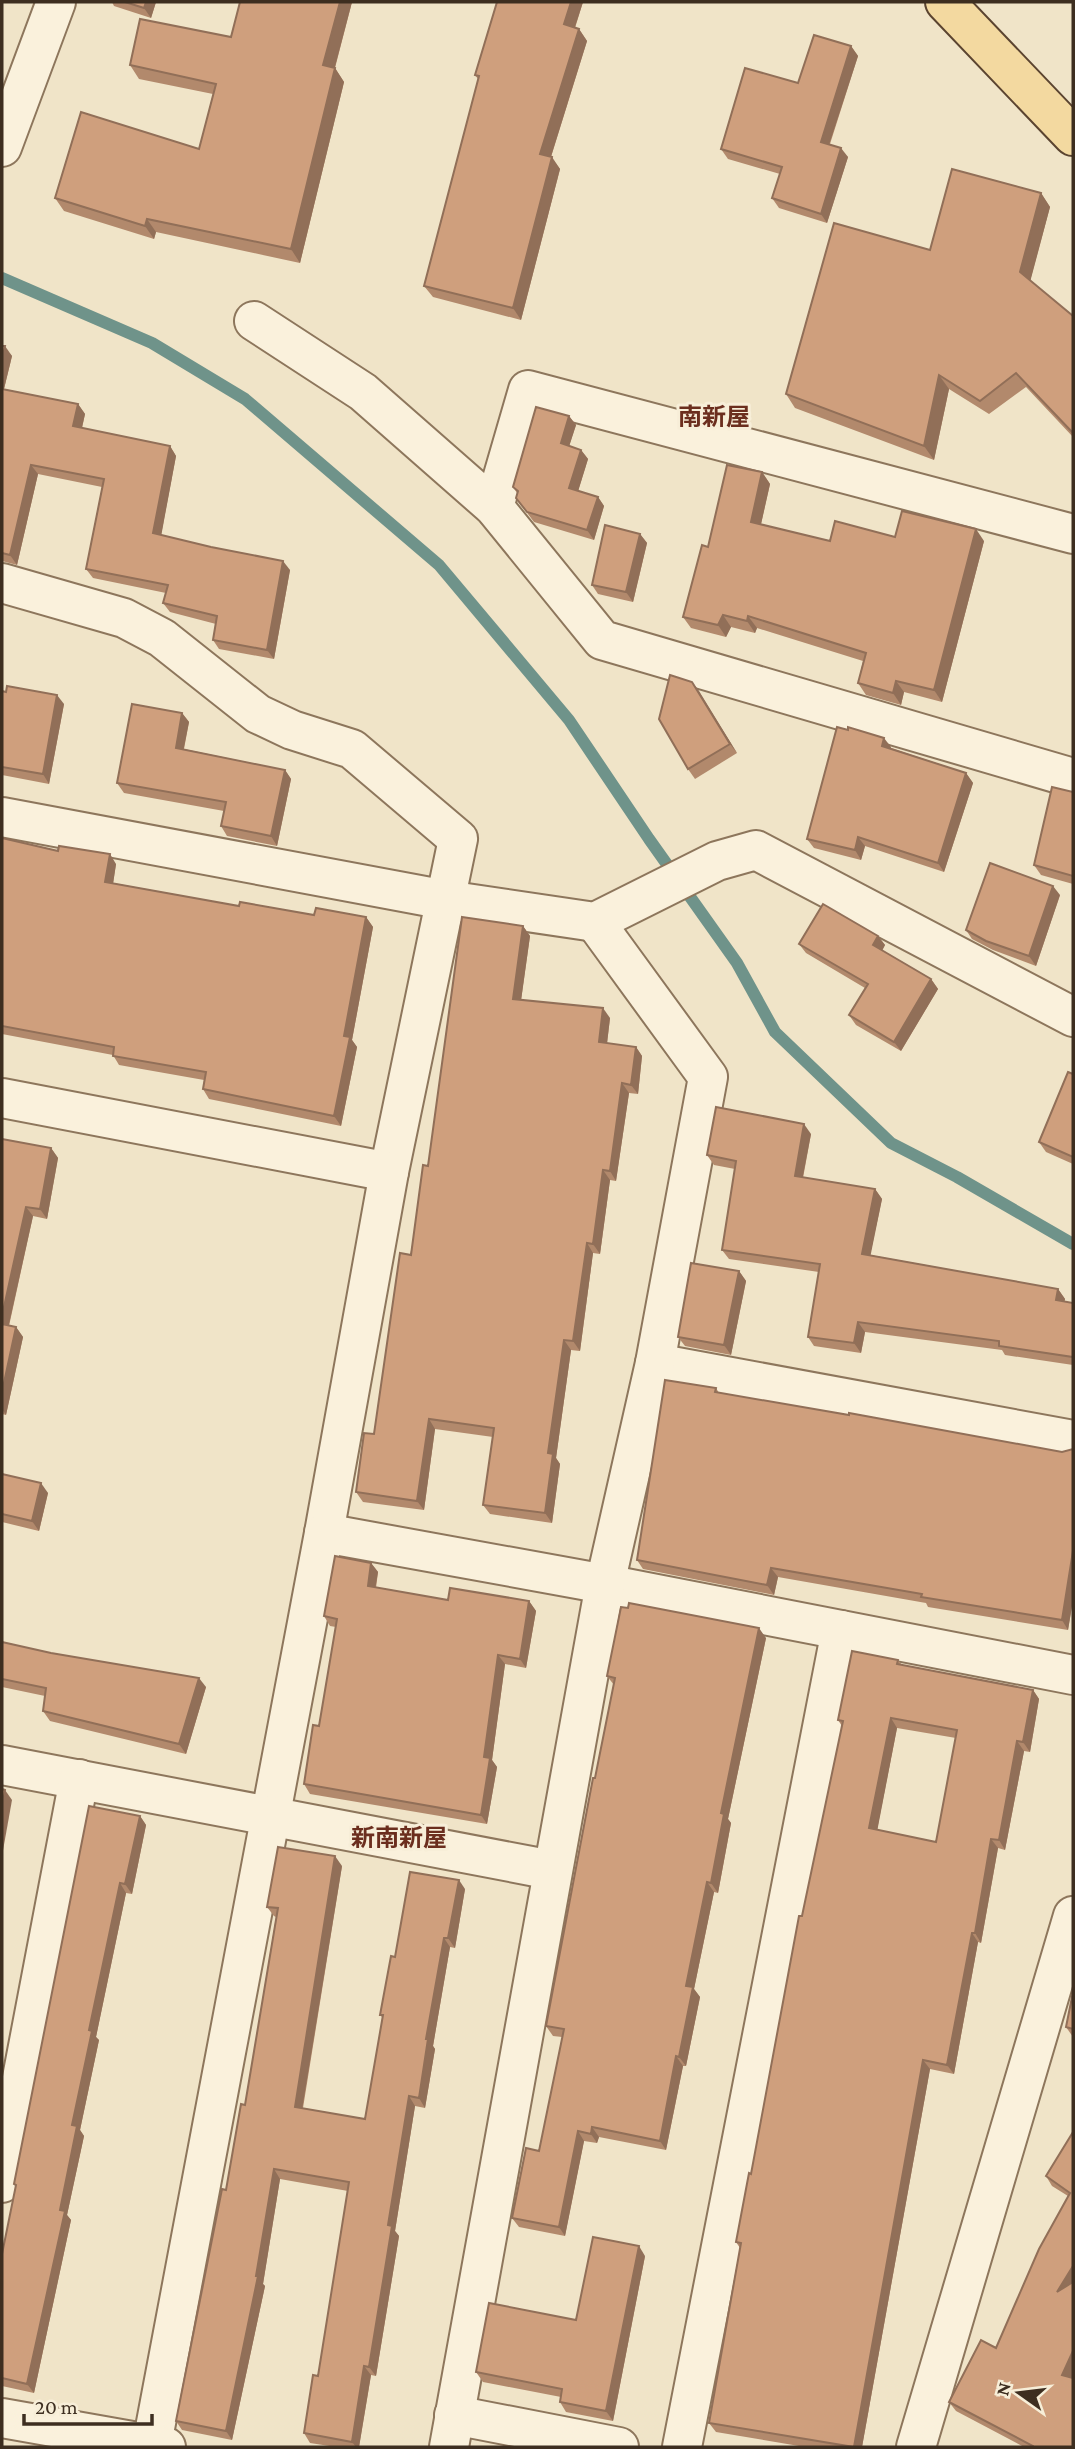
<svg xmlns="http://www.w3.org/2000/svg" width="1075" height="2449" font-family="'Crimson Pro','Noto Sans JP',serif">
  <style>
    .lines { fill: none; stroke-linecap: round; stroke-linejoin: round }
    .stream { stroke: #6f938a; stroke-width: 12 }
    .minor-casing { stroke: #8d765c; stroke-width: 42 }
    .major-casing { stroke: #5b4430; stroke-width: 42 }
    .minor { stroke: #faf1dc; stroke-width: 38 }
    .major { stroke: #f3d9a0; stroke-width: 38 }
    .wall { fill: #b2896c; fill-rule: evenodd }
    .shaded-wall { fill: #916f58 }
    .building { fill: #cf9f7d; stroke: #916f58; stroke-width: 2; fill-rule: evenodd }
    .labels { text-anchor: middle; stroke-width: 6; stroke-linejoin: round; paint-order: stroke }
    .quarter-label { font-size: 24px; font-weight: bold; fill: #6b2e1e; stroke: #f7eed8 }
  </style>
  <rect width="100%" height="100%" fill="#f0e4c8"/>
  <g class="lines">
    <path class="stream" d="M2 278 152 343 245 399 439 565 569 720 649 839 737 963 775 1032 891 1143 957 1177 1073 1244"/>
    <defs>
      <g id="minor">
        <path d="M2 147 56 2"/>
        <path d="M254 321 363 392 494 507 602 640 1073 778"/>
        <path d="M494 507 528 390 1073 534"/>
        <path d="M2 583 124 618 162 638 258 714 292 730 352 749 458 839 389 1172 324 1533 152 2444"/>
        <path d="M2 817 446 900 595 922 717 861 756 850 1073 1017"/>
        <path d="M2 1098 389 1172"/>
        <path d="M655 1363 1073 1440"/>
        <path d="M324 1533 605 1584 1073 1675"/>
        <path d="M2 1765 552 1870"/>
        <path d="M2 2183 79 1779"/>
        <path d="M454 2415 619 2447"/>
        <path d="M2 2418 166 2447"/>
        <path d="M449 2447 605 1584 655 1363 708 1077 595 922"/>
        <path d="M682 2447 841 1630"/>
        <path d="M916 2447 1073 1916"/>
      </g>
      <path id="major" d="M945 2 1073 136"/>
    </defs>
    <use href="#minor" class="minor-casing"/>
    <use href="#major" class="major-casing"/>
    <use href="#minor" class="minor"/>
    <use href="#major" class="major"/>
  </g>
  <g class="wall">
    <path d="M112 2H156L151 18 114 6Z"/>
    <path d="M240 2H352L335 68 344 82 300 263 156 232 154 239 64 211 55 198 199 149 213 94 139 79 130 65 231 37Z"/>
    <path d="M497 2H583L575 28 579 29 587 41 551 157 560 169 521 320 433 297 424 286 478 79 475 75Z"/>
    <path d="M851 46 858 56 830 144 848 157 827 223 779 208 772 198 780 174 728 159 721 149 798 83Z"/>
    <path d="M1041 193 1050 207 1030 281 1073 316V437L1026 387 989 414 949 389 934 460 795 408 786 394 930 250Z"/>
    <path d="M2 346 12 356 4 389 78 404 85 414 82 428 170 446 176 456 161 535 290 570 274 659 219 649 213 640 216 624 170 612 163 603 166 593 93 578 86 569 102 487 38 474 17 565 2 561Z"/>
    <path d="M569 416 576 425 569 446 581 450 588 459 578 491 598 497 604 506 594 540 534 522 516 498 517 493 513 487Z"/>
    <path d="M762 472 770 484 761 524 830 541 895 537 984 541 942 702 904 692 901 705 866 695 858 683 863 661 757 628 755 633 731 627 726 637 691 628 683 617 708 547Z"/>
    <path d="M640 534 647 543 633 602 598 594 592 585Z"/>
    <path d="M692 682 737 753 695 779 688 769Z"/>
    <path d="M2 691 64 704 49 784 2 775Z"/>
    <path d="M182 713 189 722 184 749 285 770 291 779 277 846 227 836 221 826 224 811 124 793 117 783Z"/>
    <path d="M891 747V748L966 773 973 783 944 872 865 846 861 860 814 848 807 839Z"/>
    <path d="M1073 792V884L1041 875 1034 865Z"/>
    <path d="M2 838 116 864 113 883 239 906 314 915 366 917 373 927 352 1040 357 1047 341 1126 209 1099 203 1089 204 1080 119 1065 113 1055 2 1034Z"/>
    <path d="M1060 895 1036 966 993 950 972 939 966 930Z"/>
    <path d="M523 926 530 936 521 1000 610 1018 607 1043 636 1047 642 1056 638 1094 629 1093 616 1181 610 1180 600 1254 593 1253 580 1351 571 1350 556 1458 560 1464 552 1523 490 1514 483 1505 493 1437 435 1429 424 1510 363 1502 356 1492 374 1434 428 1166Z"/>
    <path d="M878 936 885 945 882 950 931 979 938 989 901 1051 856 1025 849 1015 865 988 806 953 799 944Z"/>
    <path d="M1073 1074V1164L1046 1152 1039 1142Z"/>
    <path d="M811 1134 803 1178 875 1189 882 1199 870 1255 1058 1289 1065 1299 1064 1301 1073 1303V1365L1005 1355 1002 1350 865 1332 861 1353 814 1346 808 1337 819 1272 729 1259 722 1250 735 1169 714 1165 707 1155Z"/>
    <path d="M2 1139 51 1148 58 1158 47 1219 33 1216 9 1326 16 1327 23 1337 6 1415 2 1414Z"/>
    <path d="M739 1271 746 1281 731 1355 685 1346 678 1337Z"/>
    <path d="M716 1388 719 1393 1062 1452 1073 1449V1600L1068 1630 928 1607 926 1603 778 1577 774 1595 643 1569 637 1560Z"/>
    <path d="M2 1474 48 1493 39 1531 2 1522Z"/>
    <path d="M371 1563 378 1572 376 1588 448 1600 529 1601 536 1611 526 1668 505 1664 492 1760 497 1767 487 1824 310 1794 304 1784 319 1726 336 1627 330 1626 324 1616Z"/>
    <path d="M766 1638 728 1819 731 1823 718 1893 714 1892 694 1989 700 1997 686 2066H683L666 2150 599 2137 597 2143 584 2141 565 2236 519 2227 512 2218 539 2151 562 2037 553 2036 546 2026 614 1685 607 1676Z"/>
    <path d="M2 1642 206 1687 186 1754 50 1721 43 1711 45 1696 2 1687Z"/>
    <path d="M898 1660 902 1665 1033 1690 1039 1699 1030 1752 1024 1751 1005 1850 998 1848 981 1943 978 1942 954 2074 930 2069 862 2447H805L716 2432 709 2423 740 2248 736 2242 751 2174 802 1916 842 1726 838 1720ZM897 1728 956 1738 936 1842 877 1830Z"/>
    <path d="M140 1816 146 1825 132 1894 126 1893 96 2037 99 2040 80 2130 84 2136 67 2215 71 2220 34 2393 2 2386V2254L16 2187 14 2184Z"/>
    <path d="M342 1866 303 2108 365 2119 383 2018 380 2015 395 1957 465 1889 455 1948 450 1947 433 2046 435 2049 425 2108 415 2106 395 2231 399 2236 376 2376 371 2375 359 2447H336L310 2443 304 2433 318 2376 348 2191 280 2179 263 2284 265 2286 232 2440 182 2430 176 2421 245 2105 276 1917 274 1916 267 1907Z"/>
    <path d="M1066 2027 1073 2029V2037Z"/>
    <path d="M1073 2132V2375L1072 2378 1073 2447H1024L956 2411 949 2402 996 2348 1068 2196 1052 2186 1046 2176Z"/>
    <path d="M645 2256 613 2421 566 2412 560 2402 561 2397 483 2382 476 2372 576 2320Z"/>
  </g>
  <g class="shaded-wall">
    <path d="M146 2H156L151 18 144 8Z"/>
    <path d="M340 2H352L332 78 323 65Z"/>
    <path d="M571 2H583L572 36 564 24Z"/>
    <path d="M579 29 587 41 548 166 540 154Z"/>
    <path d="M851 46 858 56 827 151 821 142Z"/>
    <path d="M335 68 344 82 300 263 291 249Z"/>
    <path d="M841 148 848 157 827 223 821 214Z"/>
    <path d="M552 157 560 169 521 320 513 308Z"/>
    <path d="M1041 193 1050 207 1029 286 1020 272Z"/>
    <path d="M147 219 156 232 154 239 145 226Z"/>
    <path d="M5 346 12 356 2 397V360Z"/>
    <path d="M939 375 949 389 934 460 924 446Z"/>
    <path d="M78 404 85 414 80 436 73 426Z"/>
    <path d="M569 416 576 425 567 453 561 443Z"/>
    <path d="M170 446 176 456 160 542 153 533Z"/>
    <path d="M581 450 588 459 576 498 569 488Z"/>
    <path d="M31 465 38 474 17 565 10 555Z"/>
    <path d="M762 472 770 484 759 533 751 522Z"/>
    <path d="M598 497 604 506 594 540 587 530Z"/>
    <path d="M976 529 984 541 942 702 934 690Z"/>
    <path d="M640 534 647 543 633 602 626 592Z"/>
    <path d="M283 561 290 570 274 659 267 650Z"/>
    <path d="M723 615 731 627 726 637 718 625Z"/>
    <path d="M748 616 757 628 755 633 747 621Z"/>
    <path d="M896 681 904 692 901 705 893 693Z"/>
    <path d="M692 682 699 691 737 753 730 744Z"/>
    <path d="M57 695 64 704 49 784 43 774Z"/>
    <path d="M182 713 189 722 182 757 176 748Z"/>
    <path d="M884 738 891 747 889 755 882 746Z"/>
    <path d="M285 770 291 779 277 846 271 836Z"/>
    <path d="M966 773 973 783 944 872 938 863Z"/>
    <path d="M858 837 865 846 861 860 855 850Z"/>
    <path d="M110 854 116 864 112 891 105 882Z"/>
    <path d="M1053 886 1060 895 1036 966 1029 956Z"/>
    <path d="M366 917 373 927 352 1040 357 1047 341 1126 334 1116 344 1036Z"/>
    <path d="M523 926 530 936 520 1008 513 999Z"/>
    <path d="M878 936 885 945 880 955 873 945Z"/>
    <path d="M931 979 938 989 901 1051 894 1042Z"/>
    <path d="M603 1008 610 1018 606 1052 599 1042Z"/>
    <path d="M636 1047 642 1056 638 1094 631 1085Z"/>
    <path d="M622 1083 629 1093 616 1181 610 1171Z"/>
    <path d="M804 1124 811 1134 801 1186 795 1176Z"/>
    <path d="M51 1148 58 1158 47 1219 40 1209Z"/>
    <path d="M603 1170 610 1180 600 1254 593 1244Z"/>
    <path d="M875 1189 882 1199 869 1263 862 1254Z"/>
    <path d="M26 1207 33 1216 7 1333 2 1326V1316Z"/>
    <path d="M587 1243 593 1253 580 1351 573 1341Z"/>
    <path d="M739 1271 746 1281 731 1355 724 1345Z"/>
    <path d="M1058 1289 1065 1299 1063 1309 1056 1300Z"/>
    <path d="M858 1322 865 1332 861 1353 854 1343Z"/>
    <path d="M16 1327 23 1337 6 1415 2 1409V1392Z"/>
    <path d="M564 1340 571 1350 556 1458 560 1464 552 1523 545 1513 548 1453Z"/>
    <path d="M429 1419 435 1429 424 1510 417 1501Z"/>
    <path d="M41 1483 48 1493 39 1531 32 1521Z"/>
    <path d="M1073 1551V1600L1068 1630 1062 1620Z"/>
    <path d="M371 1563 378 1572 374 1596 368 1586Z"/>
    <path d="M771 1568 778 1577 774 1595 767 1585Z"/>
    <path d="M529 1601 536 1611 526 1668 520 1659Z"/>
    <path d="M759 1628 766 1638 728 1819 731 1823 718 1893 711 1883 721 1813Z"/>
    <path d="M498 1655 505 1664 492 1760 497 1767 487 1824 481 1815 484 1757Z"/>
    <path d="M199 1678 206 1687 186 1754 179 1744Z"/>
    <path d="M1033 1690 1039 1699 1030 1752 1023 1742Z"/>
    <path d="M891 1718 897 1728 876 1837 869 1828Z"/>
    <path d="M1017 1741 1024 1751 1005 1850 999 1840Z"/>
    <path d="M5 1790 12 1800 2 1856V1808Z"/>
    <path d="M140 1816 146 1825 132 1894 125 1884Z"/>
    <path d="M991 1839 998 1848 981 1943 975 1933Z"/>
    <path d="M335 1856 342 1866 301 2116 295 2107Z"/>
    <path d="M459 1880 465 1889 455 1948 448 1938Z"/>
    <path d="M707 1882 714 1892 694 1989 700 1997 686 2066 679 2057 686 1986Z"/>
    <path d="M120 1883 126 1893 96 2037 99 2040 80 2130 84 2136 67 2215 71 2220 34 2393 27 2384 60 2210 72 2125 89 2030Z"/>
    <path d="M972 1933 978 1942 954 2074 947 2065Z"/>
    <path d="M444 1938 450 1947 433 2046 435 2049 425 2108 419 2098 426 2039Z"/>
    <path d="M676 2056 683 2066 666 2150 660 2141Z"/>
    <path d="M923 2060 930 2069 862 2447H854Z"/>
    <path d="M409 2096 415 2106 395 2231 399 2236 376 2376 369 2367 388 2225Z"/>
    <path d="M592 2127 599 2137 597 2143 591 2134Z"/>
    <path d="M578 2131 584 2141 565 2236 559 2227Z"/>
    <path d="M274 2169 280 2179 263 2284 265 2286 232 2440 226 2431 256 2276Z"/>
    <path d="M639 2246 645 2256 613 2421 606 2411Z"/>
    <path d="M1073 2266V2286L1057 2292Z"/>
    <path d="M1073 2351V2375L1068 2385 1062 2375Z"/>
    <path d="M364 2366 371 2375 359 2447H356L352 2442Z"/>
  </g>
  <g class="building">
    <path d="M125 2H146L144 8Z"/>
    <path d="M240 2H340L323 65 335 68 291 249 147 219 145 226 55 198 81 112 199 149 216 84 130 65 140 19 231 37Z"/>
    <path d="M497 2H571L564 24 579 29 540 154 552 157 513 308 424 286 479 76 475 75Z"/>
    <path d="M814 35 851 46 821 142 841 148 821 214 772 198 782 167 721 149 745 68 798 83Z"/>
    <path d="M952 169 1041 193 1020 272 1073 316V433L1016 373 980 401 939 375 924 446 786 394 834 223 930 250Z"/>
    <path d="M2 346H5L2 360Z"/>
    <path d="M2 389 78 404 73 426 170 446 153 533 211 547 283 561 267 650 213 640 217 616 163 603 168 585 86 569 104 479 31 465 10 555 2 553Z"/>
    <path d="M536 407 569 416 561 443 581 450 569 488 598 497 587 530 527 512 516 498 518 491 513 487Z"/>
    <path d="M727 465 762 472 751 522 830 541 835 521 895 537 902 511 976 529 934 690 896 681 893 693 858 683 866 653 748 616 747 621 723 615 718 625 683 617 702 545 708 547Z"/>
    <path d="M605 525 640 534 626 592 592 585Z"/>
    <path d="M670 675 692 682 730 744 688 769 659 719Z"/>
    <path d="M7 686 57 695 43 774 2 767V691L6 692Z"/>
    <path d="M132 704 182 713 176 748 285 770 271 836 221 826 226 802 117 783Z"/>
    <path d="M837 727 848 730V727L884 738 882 746 966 773 938 863 858 837 855 850 807 839Z"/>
    <path d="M1052 787 1073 792V876L1034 865Z"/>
    <path d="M2 838 58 851 59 846 110 854 105 882 239 906 240 902 314 915 316 908 366 917 344 1036 350 1037 334 1116 203 1089 206 1072 113 1056 114 1047 2 1026Z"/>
    <path d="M990 863 1053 886 1029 956 986 941 966 930Z"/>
    <path d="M823 904 878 936 873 945 931 979 894 1042 849 1015 868 984 799 944Z"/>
    <path d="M462 917 523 926 513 999 603 1008 599 1042 636 1047 631 1085 622 1083 610 1171 603 1170 593 1244 587 1243 573 1341 564 1340 548 1453 553 1454 545 1513 483 1505 494 1428 429 1419 417 1501 356 1492 364 1433 374 1434 400 1253 411 1255 423 1165 428 1166Z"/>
    <path d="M1068 1072 1073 1074V1157L1039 1142Z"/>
    <path d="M716 1107 804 1124 795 1176 875 1189 862 1254 1058 1289 1056 1300 1073 1303V1357L999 1346V1341L858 1322 854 1343 808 1337 820 1264 722 1250 736 1161 707 1155Z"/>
    <path d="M2 1139 51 1148 40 1209 26 1207 2 1316Z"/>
    <path d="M691 1263 739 1271 724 1345 678 1337Z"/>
    <path d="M2 1324 16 1327 2 1392Z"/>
    <path d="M665 1380 716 1388 715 1392 849 1415V1413L1062 1452 1073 1449V1551L1062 1620 921 1597 922 1594 771 1568 767 1585 637 1560Z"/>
    <path d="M2 1474 41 1483 32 1521 2 1514Z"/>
    <path d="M335 1556 371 1563 368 1586 448 1600 450 1588 529 1601 520 1659 498 1655 484 1757 490 1758 481 1815 304 1784 313 1725 319 1726 337 1619 324 1616Z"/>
    <path d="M629 1603 759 1628 721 1813 724 1814 711 1883 707 1882 686 1986 693 1987 679 2057 676 2056 660 2141 592 2127 591 2134 578 2131 559 2227 512 2218 526 2148 539 2151 564 2029 546 2026 593 1778H595L615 1678 607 1676 621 1607 628 1608Z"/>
    <path d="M2 1642 51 1653 199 1678 179 1744 43 1711 46 1688 2 1679Z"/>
    <path d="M852 1651 898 1660 897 1664 1033 1690 1023 1742 1017 1741 999 1840 991 1839 975 1933H972L947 2065 923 2060 854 2447 709 2423 741 2243 736 2242 749 2173 751 2174 799 1916H802L843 1721 838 1720ZM891 1718 957 1730 936 1842 869 1828Z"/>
    <path d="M2 1789 5 1790 2 1808Z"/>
    <path d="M89 1806 140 1816 125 1884 120 1883 89 2030 92 2031 72 2125 77 2126 60 2210 65 2211 27 2384 2 2378V2254L16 2185 14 2184Z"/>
    <path d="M278 1847 335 1856 295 2107 365 2119 383 2015H380L391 1956 395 1957 410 1872 459 1880 448 1938H444L426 2039H428L419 2098 409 2096 388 2225 392 2226 369 2367 364 2366 352 2442 304 2433 313 2375 318 2376 349 2182 274 2169 256 2276H258L226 2431 176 2421 222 2189 226 2190 241 2104 245 2105 278 1908 267 1907Z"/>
    <path d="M1073 1992V2029L1066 2027Z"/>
    <path d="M1073 2132V2266L1057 2292 1073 2282V2351L1062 2375 1073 2378V2447H1033V2446L949 2402 981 2340 996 2348 1039 2249 1070 2193 1046 2176Z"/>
    <path d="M593 2237 639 2246 606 2411 560 2402 562 2389 476 2372 489 2303 576 2320Z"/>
  </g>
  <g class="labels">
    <g class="quarter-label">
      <text x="714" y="425">南新屋</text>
      <text x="399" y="1846">新南新屋</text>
    </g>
  </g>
  <rect width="1075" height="2449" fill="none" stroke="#3d2e20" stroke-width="7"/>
  <g transform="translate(1019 2393) rotate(284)" stroke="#f7eed8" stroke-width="5" paint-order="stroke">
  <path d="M0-5L12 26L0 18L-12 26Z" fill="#3d2e20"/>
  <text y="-10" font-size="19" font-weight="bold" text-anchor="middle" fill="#3d2e20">N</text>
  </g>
  <path d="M24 2414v10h128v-10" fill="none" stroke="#3d2e20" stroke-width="3.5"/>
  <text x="35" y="2414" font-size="21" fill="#3d2e20" stroke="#f7eed8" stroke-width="5" paint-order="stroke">20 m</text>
</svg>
